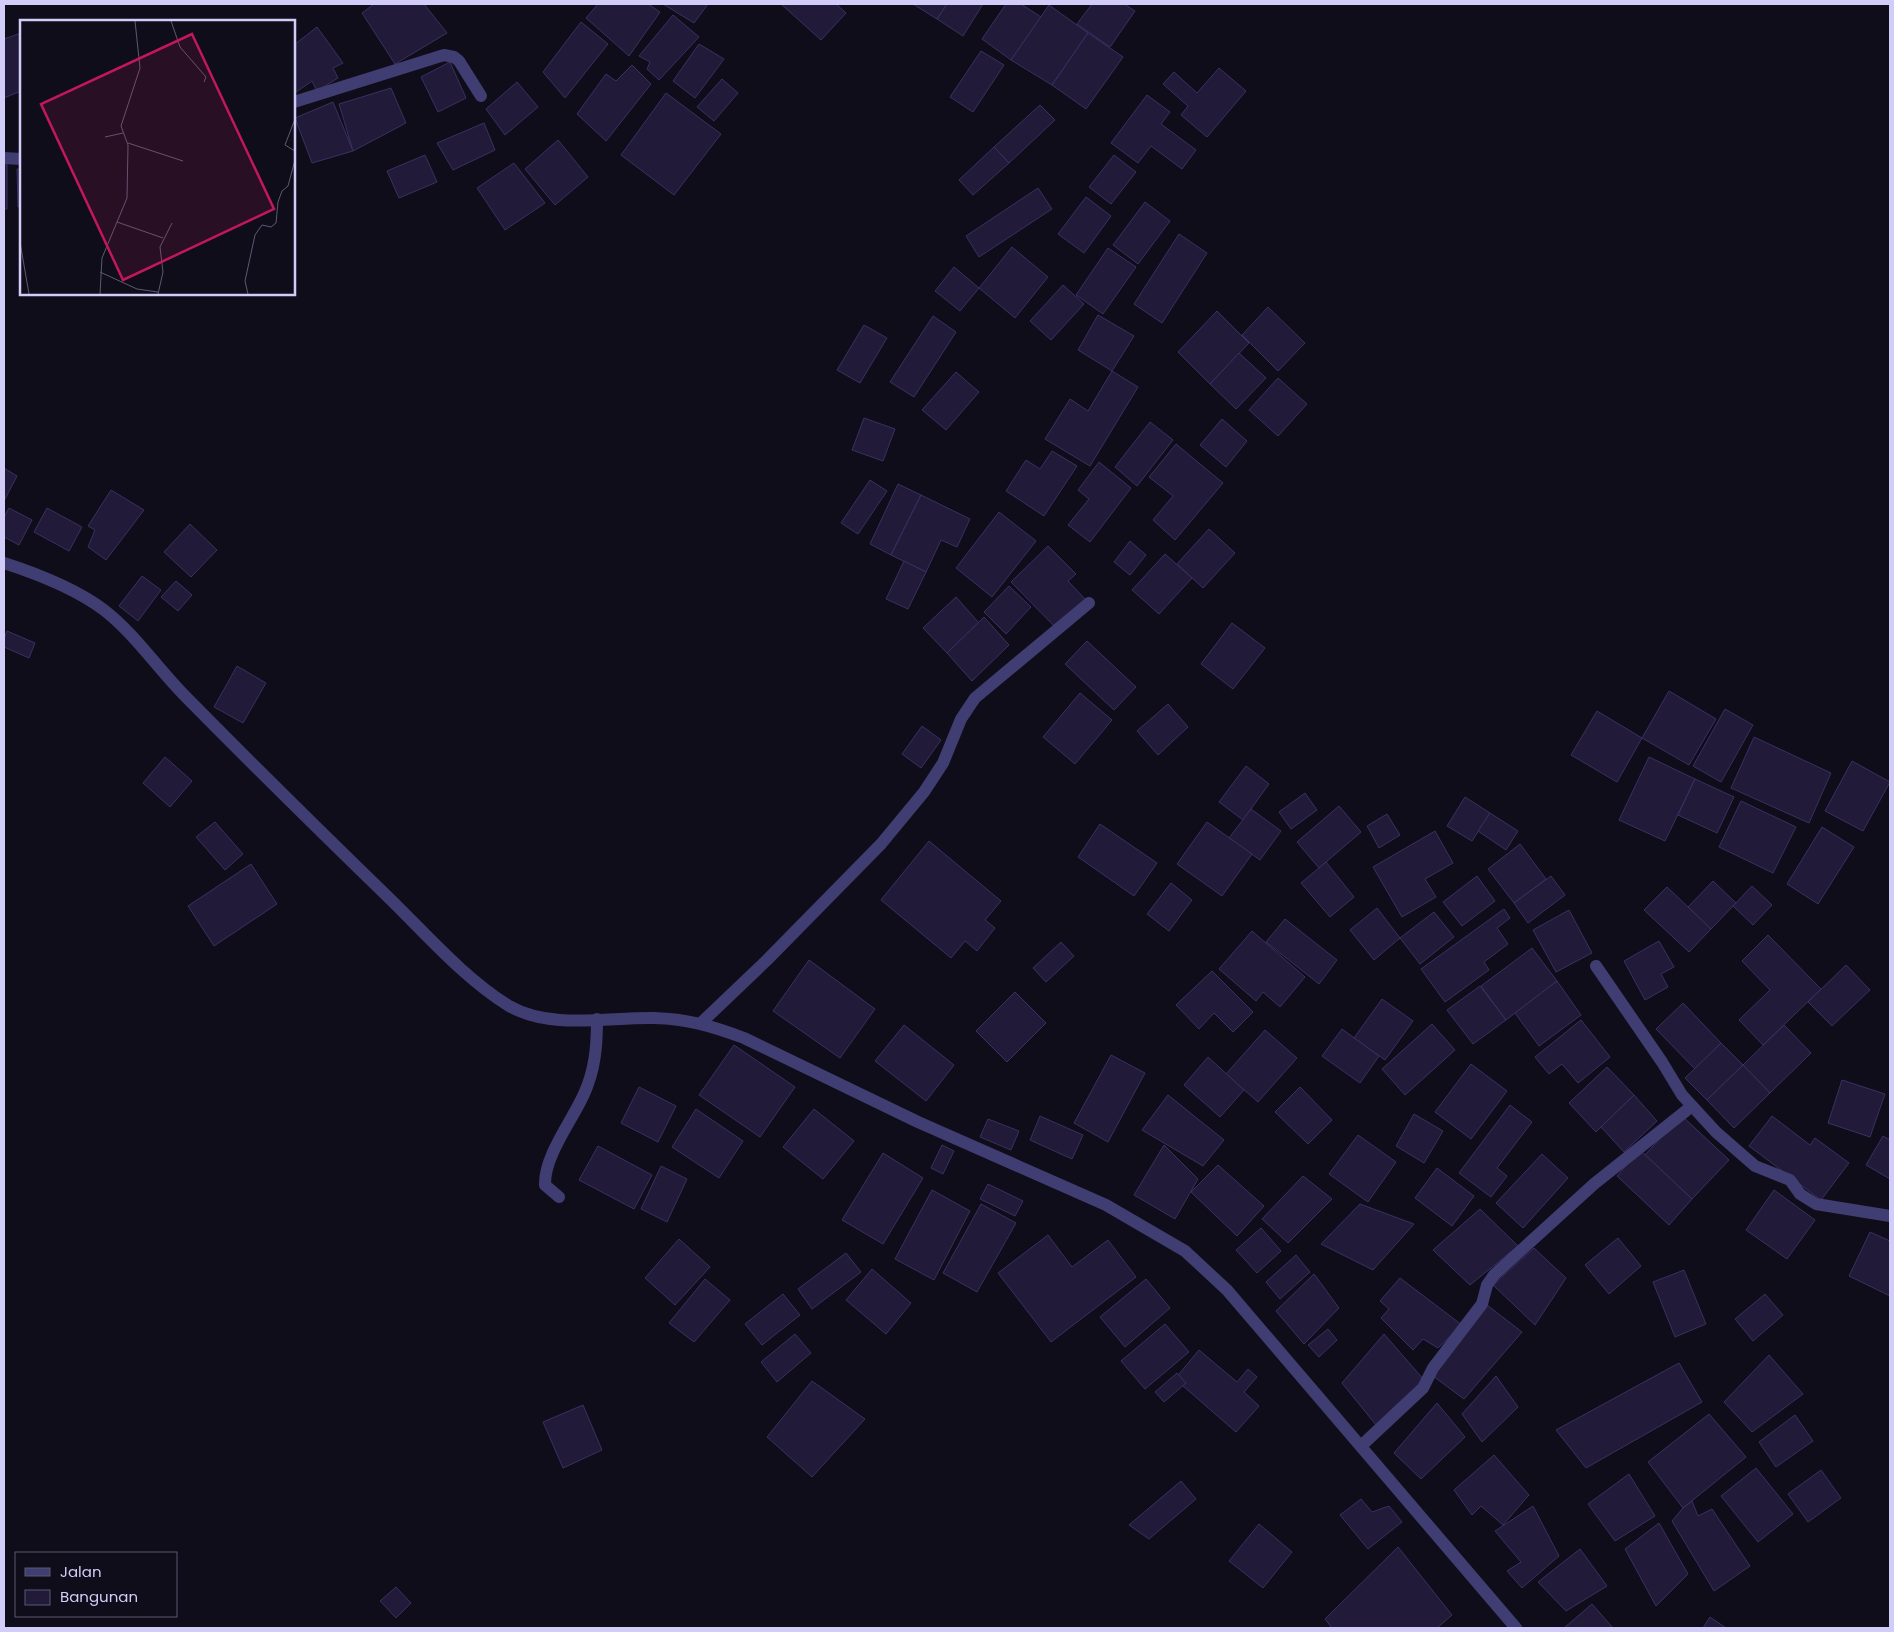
<svg xmlns="http://www.w3.org/2000/svg" width="1894" height="1632" font-family="Poppins,sans-serif">
  <style>
    .building { fill: #211b39; stroke: #3a3062 }
    .lines { fill: none; stroke-linecap: round; stroke-linejoin: round }
    .minor { stroke: #403d73; stroke-width: 12 }
    .inset-road { fill: none; stroke: #5d5973; stroke-width: 1 }
    .view { fill: #c2185b; fill-opacity: 0.15; stroke: #c2185b; stroke-width: 2.5 }
    .inset-edge { fill: none; stroke: #d2ccf9; stroke-width: 2.5 }
  </style>
  <rect width="100%" height="100%" fill="#0f0d1a"/>
  <g class="building">
    <path d="M374 4H424L447 33 395 64 362 13Z"/>
    <path d="M598 4H648L660 12 629 56 586 18Z"/>
    <path d="M663 4H708L694 23Z"/>
    <path d="M781 4H836L846 13 821 40Z"/>
    <path d="M913 4H947L937 19Z"/>
    <path d="M947 4H983L963 36 937 19Z"/>
    <path d="M1006 4H1021L1041 17 1011 60 982 39Z"/>
    <path d="M1092 4H1124L1135 11 1110 47 1077 24Z"/>
    <path d="M1049 5 1088 33 1052 85 1011 60Z"/>
    <path d="M673 15 699 37 659 80 647 69 650 62 639 56Z"/>
    <path d="M581 22 608 44 565 98 543 72Z"/>
    <path d="M317 27 343 63 333 68 338 78 317 91 312 81 296 92 294 87V45Z"/>
    <path d="M21 33V91L4 98V39Z"/>
    <path d="M1088 33 1123 57 1086 109 1052 85Z"/>
    <path d="M699 44 724 59 695 98 673 81Z"/>
    <path d="M981 51 1004 65 973 112 950 97Z"/>
    <path d="M450 62 466 98 438 112 421 77Z"/>
    <path d="M632 65 651 84 606 141 577 114 606 74 616 81Z"/>
    <path d="M1219 68 1246 91 1207 137 1181 115 1188 106 1163 84 1174 72 1197 93Z"/>
    <path d="M722 79 738 93 714 121 697 107Z"/>
    <path d="M517 82 538 107 505 135 486 109Z"/>
    <path d="M391 88 406 123 353 151 339 104Z"/>
    <path d="M666 93 721 134 674 195 621 155Z"/>
    <path d="M1147 95 1170 112 1161 124 1196 150 1182 169 1151 146 1138 163 1111 143Z"/>
    <path d="M333 102 353 151 312 163 295 118Z"/>
    <path d="M1040 105 1055 120 1009 163 994 147Z"/>
    <path d="M484 123 495 150 453 170 437 143Z"/>
    <path d="M558 140 588 177 555 205 525 169Z"/>
    <path d="M994 147 1009 163 973 195 959 180Z"/>
    <path d="M425 155 437 182 399 198 387 171Z"/>
    <path d="M1114 155 1136 172 1111 204 1089 187Z"/>
    <rect x="4" y="163" width="3" height="46"/>
    <path d="M514 163 545 203 505 230 477 188Z"/>
    <path d="M17 169H21V207H18Z"/>
    <path d="M1038 188 1052 209 979 257 966 236Z"/>
    <path d="M1086 197 1111 216 1084 253 1058 234Z"/>
    <path d="M1145 202 1170 221 1138 264 1113 245Z"/>
    <path d="M1179 234 1207 253 1162 323 1134 304Z"/>
    <path d="M1012 247 1048 277 1015 318 979 288Z"/>
    <path d="M1108 248 1136 267 1103 314 1076 295Z"/>
    <path d="M954 267 979 288 960 311 935 291Z"/>
    <path d="M1063 285 1084 304 1051 340 1030 321Z"/>
    <path d="M1268 307 1305 343 1278 371 1242 335Z"/>
    <path d="M1217 311 1249 343 1210 384 1178 352Z"/>
    <path d="M1098 315 1134 336 1112 371 1078 350Z"/>
    <path d="M933 316 956 332 914 397 890 382Z"/>
    <path d="M864 325 887 338 860 383 837 370Z"/>
    <path d="M1239 353 1266 378 1236 409 1210 384Z"/>
    <path d="M1112 371 1138 387 1090 466 1045 439 1070 399 1088 411Z"/>
    <path d="M956 372 979 392 946 430 922 410Z"/>
    <path d="M1278 378 1307 404 1278 436 1249 410Z"/>
    <path d="M864 418 895 429 883 461 852 450Z"/>
    <path d="M1222 419 1247 441 1226 467 1200 445Z"/>
    <path d="M1150 422 1173 440 1137 486 1115 467Z"/>
    <path d="M1176 444 1223 483 1175 540 1153 520 1173 496 1149 477Z"/>
    <path d="M1052 451 1077 466 1044 516 1006 491 1026 460 1040 469Z"/>
    <path d="M1099 462 1131 488 1090 542 1068 525 1089 499 1078 490Z"/>
    <path d="M4 468 17 476 4 501Z"/>
    <path d="M870 480 887 491 858 534 841 523Z"/>
    <path d="M898 484 921 495 891 555 870 544Z"/>
    <path d="M111 490 144 510 106 560 88 547 95 530 88 526Z"/>
    <path d="M921 495 970 519 957 547 941 540 926 572 891 555Z"/>
    <path d="M9 508 32 520 19 545 4 537V517Z"/>
    <path d="M47 508 82 527 69 551 34 532Z"/>
    <path d="M999 512 1036 541 992 597 956 568Z"/>
    <path d="M190 524 217 550 191 577 164 552Z"/>
    <path d="M1209 529 1235 553 1203 588 1177 564Z"/>
    <path d="M1130 541 1146 555 1130 575 1114 562Z"/>
    <path d="M1048 546 1076 574 1068 581 1085 599 1056 628 1011 582Z"/>
    <path d="M1165 554 1192 578 1159 614 1132 590Z"/>
    <path d="M904 561 926 572 908 609 886 599Z"/>
    <path d="M142 576 161 590 138 621 119 606Z"/>
    <path d="M176 581 192 595 178 611 161 597Z"/>
    <path d="M1009 586 1031 607 1006 634 984 612Z"/>
    <path d="M956 597 979 623 947 653 923 628Z"/>
    <path d="M984 617 1009 645 972 681 947 653Z"/>
    <path d="M1232 623 1265 648 1233 689 1201 664Z"/>
    <path d="M7 631 35 643 29 658 4 647V639Z"/>
    <path d="M1087 641 1136 687 1114 710 1065 664Z"/>
    <path d="M237 666 266 683 243 723 214 707Z"/>
    <path d="M1669 691 1716 719 1689 765 1642 738Z"/>
    <path d="M1080 693 1112 720 1075 764 1043 737Z"/>
    <path d="M1168 704 1188 727 1158 755 1137 731Z"/>
    <path d="M1725 709 1753 725 1721 782 1693 766Z"/>
    <path d="M1597 711 1642 738 1617 782 1571 755Z"/>
    <path d="M922 726 941 740 921 768 902 754Z"/>
    <path d="M1754 737 1831 773 1809 823 1731 788Z"/>
    <path d="M165 757 192 781 170 807 143 783Z"/>
    <path d="M1649 757 1695 779 1665 841 1619 820Z"/>
    <path d="M1852 761 1890 782 1863 831 1825 811Z"/>
    <path d="M1246 766 1269 784 1243 820 1219 802Z"/>
    <path d="M1695 779 1734 797 1717 833 1678 815Z"/>
    <path d="M1305 793 1317 810 1291 829 1279 812Z"/>
    <path d="M1465 797 1490 813 1472 841 1447 826Z"/>
    <path d="M1741 801 1796 827 1773 873 1719 847Z"/>
    <path d="M1339 806 1361 832 1319 868 1297 842Z"/>
    <path d="M1251 809 1281 831 1260 860 1229 838Z"/>
    <path d="M1490 813 1518 831 1506 850 1478 831Z"/>
    <path d="M1387 814 1400 835 1379 848 1367 826Z"/>
    <path d="M215 822 243 854 225 870 196 837Z"/>
    <path d="M1207 822 1252 854 1222 896 1177 864Z"/>
    <path d="M1100 824 1157 863 1134 896 1078 857Z"/>
    <path d="M1822 827 1854 847 1818 904 1787 884Z"/>
    <path d="M1435 831 1453 863 1425 879 1436 897 1402 917 1373 867Z"/>
    <path d="M929 841 1001 901 985 920 995 928 977 951 965 941 951 958 881 900Z"/>
    <path d="M1520 844 1546 879 1514 903 1488 869Z"/>
    <path d="M1326 862 1354 897 1330 917 1301 883Z"/>
    <path d="M251 864 277 904 214 946 188 906Z"/>
    <path d="M1477 876 1495 901 1462 926 1443 902Z"/>
    <path d="M1551 876 1565 895 1528 923 1514 903Z"/>
    <path d="M1713 881 1736 903 1711 929 1688 907Z"/>
    <path d="M1171 883 1192 900 1169 931 1147 914Z"/>
    <path d="M1752 886 1772 905 1753 925 1733 906Z"/>
    <path d="M1667 887 1711 929 1689 952 1644 910Z"/>
    <path d="M1377 908 1400 938 1374 960 1350 930Z"/>
    <path d="M1504 909 1510 918 1497 928 1508 944 1484 962 1489 970 1445 1002 1421 969Z"/>
    <path d="M1569 910 1592 953 1556 972 1533 930Z"/>
    <path d="M1434 912 1454 937 1420 964 1400 938Z"/>
    <path d="M1285 919 1337 960 1319 984 1266 942Z"/>
    <path d="M1252 931 1305 977 1280 1007 1263 992 1256 1001 1219 969Z"/>
    <path d="M1768 935 1821 989 1763 1045 1739 1020 1770 990 1742 961Z"/>
    <path d="M1659 941 1674 967 1661 974 1668 987 1645 1000 1624 961Z"/>
    <path d="M1061 942 1074 956 1046 982 1033 968Z"/>
    <path d="M1532 948 1557 981 1506 1020 1481 986Z"/>
    <path d="M809 960 875 1009 840 1058 773 1011Z"/>
    <path d="M1846 965 1870 990 1832 1026 1808 1002Z"/>
    <path d="M1212 971 1253 1012 1233 1032 1214 1013 1199 1029 1176 1005Z"/>
    <path d="M1557 981 1581 1015 1539 1046 1515 1013Z"/>
    <path d="M1480 986 1506 1020 1473 1044 1447 1010Z"/>
    <path d="M1015 992 1046 1023 1007 1062 976 1031Z"/>
    <path d="M1382 999 1413 1021 1385 1060 1354 1038Z"/>
    <path d="M1683 1003 1721 1043 1695 1069 1656 1029Z"/>
    <path d="M1581 1020 1610 1057 1578 1083 1562 1064 1549 1074 1535 1057Z"/>
    <path d="M1432 1024 1455 1050 1405 1095 1382 1069Z"/>
    <path d="M904 1025 954 1065 926 1101 875 1061Z"/>
    <path d="M1784 1025 1811 1053 1770 1093 1743 1065Z"/>
    <path d="M1342 1029 1379 1056 1360 1083 1322 1056Z"/>
    <path d="M1265 1030 1297 1058 1258 1102 1226 1074Z"/>
    <path d="M1721 1043 1743 1065 1707 1100 1685 1078Z"/>
    <path d="M734 1045 795 1087 760 1137 699 1095Z"/>
    <path d="M1111 1055 1145 1073 1108 1142 1074 1123Z"/>
    <path d="M1208 1057 1244 1090 1220 1117 1184 1085Z"/>
    <path d="M1471 1064 1507 1091 1471 1139 1435 1112Z"/>
    <path d="M1743 1065 1770 1093 1734 1128 1707 1100Z"/>
    <path d="M1607 1067 1634 1095 1596 1132 1569 1103Z"/>
    <path d="M1842 1080 1885 1094 1870 1137 1828 1123Z"/>
    <path d="M639 1087 676 1106 658 1142 621 1123Z"/>
    <path d="M1300 1087 1332 1120 1308 1144 1275 1112Z"/>
    <path d="M1168 1095 1224 1140 1203 1166 1142 1130Z"/>
    <path d="M1634 1095 1657 1121 1624 1152 1601 1127Z"/>
    <path d="M1510 1105 1532 1122 1497 1168 1507 1176 1491 1197 1459 1173Z"/>
    <path d="M696 1109 743 1141 719 1178 672 1147Z"/>
    <path d="M814 1109 854 1141 823 1179 783 1147Z"/>
    <path d="M1414 1114 1443 1131 1424 1163 1396 1146Z"/>
    <path d="M1681 1115 1729 1160 1692 1199 1645 1155Z"/>
    <path d="M1040 1116 1083 1135 1072 1159 1030 1140Z"/>
    <path d="M1772 1116 1810 1145 1815 1138 1849 1163 1821 1200 1749 1146Z"/>
    <path d="M988 1119 1019 1131 1011 1150 980 1137Z"/>
    <path d="M1358 1135 1396 1162 1368 1202 1329 1174Z"/>
    <path d="M1883 1136 1890 1140V1179L1866 1165Z"/>
    <path d="M942 1145 954 1151 943 1174 931 1168Z"/>
    <path d="M1164 1145 1198 1179 1175 1219 1134 1195Z"/>
    <path d="M598 1146 652 1175 634 1209 579 1180Z"/>
    <path d="M1640 1150 1692 1199 1669 1225 1617 1176Z"/>
    <path d="M883 1153 923 1178 883 1244 842 1220Z"/>
    <path d="M1542 1154 1568 1178 1523 1228 1496 1203Z"/>
    <path d="M1218 1165 1264 1206 1237 1236 1191 1192Z"/>
    <path d="M661 1166 687 1179 667 1222 641 1209Z"/>
    <path d="M1437 1168 1474 1196 1452 1226 1415 1198Z"/>
    <path d="M1303 1176 1332 1199 1288 1243 1262 1219Z"/>
    <path d="M988 1184 1023 1201 1015 1216 980 1199Z"/>
    <path d="M932 1190 970 1211 934 1280 895 1259Z"/>
    <path d="M1774 1190 1815 1220 1787 1259 1746 1230Z"/>
    <path d="M981 1204 1016 1223 977 1292 943 1273Z"/>
    <path d="M1360 1204 1414 1224 1373 1270 1321 1244Z"/>
    <path d="M1480 1209 1518 1246 1470 1285 1433 1250Z"/>
    <path d="M1261 1228 1281 1251 1257 1273 1236 1250Z"/>
    <path d="M1870 1232 1890 1241V1296L1849 1276Z"/>
    <path d="M1048 1235 1072 1267 1108 1240 1136 1277 1051 1342 998 1273Z"/>
    <path d="M1618 1238 1641 1266 1609 1294 1585 1265Z"/>
    <path d="M679 1239 710 1267 675 1305 645 1278Z"/>
    <path d="M1534 1248 1566 1278 1535 1325 1493 1285Z"/>
    <path d="M846 1253 861 1272 812 1309 798 1289Z"/>
    <path d="M1296 1255 1310 1272 1280 1299 1266 1282Z"/>
    <path d="M872 1269 911 1303 886 1334 846 1300Z"/>
    <path d="M1684 1270 1706 1324 1675 1337 1653 1282Z"/>
    <path d="M1314 1274 1339 1308 1304 1344 1276 1311Z"/>
    <path d="M1400 1278 1462 1325 1438 1348 1423 1339 1413 1350 1381 1318 1389 1309 1380 1301Z"/>
    <path d="M705 1279 730 1300 694 1342 669 1323Z"/>
    <path d="M1146 1279 1170 1308 1125 1347 1100 1317Z"/>
    <path d="M783 1294 800 1315 762 1345 745 1324Z"/>
    <path d="M1765 1294 1783 1315 1753 1341 1735 1319Z"/>
    <path d="M1487 1305 1522 1332 1464 1399 1433 1376Z"/>
    <path d="M1165 1324 1189 1352 1145 1389 1121 1361Z"/>
    <path d="M1328 1329 1337 1340 1319 1357 1308 1345Z"/>
    <path d="M795 1334 811 1353 777 1382 761 1362Z"/>
    <path d="M1384 1334 1424 1380 1376 1425 1342 1383Z"/>
    <path d="M1199 1350 1237 1382 1248 1369 1257 1377 1244 1392 1259 1406 1236 1432 1175 1379Z"/>
    <path d="M1769 1355 1803 1394 1752 1432 1724 1402Z"/>
    <path d="M1679 1363 1702 1402 1586 1468 1556 1430Z"/>
    <path d="M1177 1373 1186 1383 1164 1402 1155 1392Z"/>
    <path d="M1496 1376 1518 1407 1482 1442 1462 1414Z"/>
    <path d="M812 1381 865 1419 812 1477 767 1437Z"/>
    <path d="M1437 1403 1465 1437 1421 1479 1394 1453Z"/>
    <path d="M583 1405 602 1450 563 1468 543 1422Z"/>
    <path d="M1709 1414 1746 1457 1683 1508 1648 1462Z"/>
    <path d="M1795 1415 1813 1441 1776 1467 1759 1442Z"/>
    <path d="M1494 1455 1529 1495 1503 1525 1481 1506 1472 1515 1454 1490Z"/>
    <path d="M1756 1468 1793 1514 1758 1542 1721 1496Z"/>
    <path d="M1821 1470 1841 1498 1808 1522 1788 1494Z"/>
    <path d="M1629 1474 1655 1516 1615 1541 1588 1504Z"/>
    <path d="M1181 1481 1196 1499 1149 1539 1129 1525Z"/>
    <path d="M1361 1499 1372 1512 1389 1506 1402 1522 1368 1549 1340 1515Z"/>
    <path d="M1692 1501 1698 1516 1712 1509 1750 1566 1714 1591 1672 1521 1683 1508Z"/>
    <path d="M1533 1506 1559 1556 1522 1588 1507 1571 1521 1562 1495 1531Z"/>
    <path d="M1659 1523 1688 1574 1656 1606 1625 1549Z"/>
    <path d="M1259 1524 1292 1552 1263 1588 1229 1561Z"/>
    <path d="M1398 1547 1452 1615 1437 1628H1332L1325 1619Z"/>
    <path d="M1580 1549 1607 1586 1566 1611 1538 1582Z"/>
    <path d="M396 1587 411 1603 396 1618 380 1601Z"/>
    <path d="M1592 1604 1613 1628H1564Z"/>
    <path d="M1710 1617 1726 1628H1703Z"/>
  </g>
  <g class="lines">
    <g class="minor">
      <path d="M294 102 444 55 454 57 459 61 481 96"/>
      <path d="M4 158 21 159"/>
      <path d="M4 563C38 574 75 588 104 610 135 634 158 669 186 697 253 765 321 832 389 898 427 935 464 978 509 1006 551 1030 608 1017 654 1018 688 1019 712 1026 744 1038L918 1122 1106 1205 1185 1251 1227 1290 1516 1628"/>
      <path d="M1596 966 1662 1062 1682 1095 1716 1132 1755 1166 1790 1180 1800 1194 1816 1204 1890 1216"/>
      <path d="M701 1023 767 960 881 844 924 792 943 763 961 719 975 698 1089 603"/>
      <path d="M559 1197 545 1185C544 1156 572 1121 584 1094 595 1070 597 1046 597 1019"/>
      <path d="M1361 1446 1423 1388 1433 1368 1482 1304 1487 1285 1494 1275 1594 1184 1692 1106"/>
    </g>
  </g>
  <g transform="translate(20 20)">
    <rect width="275" height="275" fill="#0f0d1a"/>
    <path class="inset-road" d="M151 1 160 27 186 57 184 62M275 99 265 125 275 131M85 117 103 113M108 123 163 141M97 202 143 218M0 222 9 274M80 252 117 269 138 272M80 274 82 238 107 178 108 125 101 106 120 48 115 1M138 274 143 252 140 227 152 203M228 274 225 261 235 215 242 205 251 207 256 203 258 182 262 171 268 166 275 140"/>
    <path class="view" d="M172 14 254 189 103 260 21 84Z"/>
    <rect width="275" height="275" class="inset-edge"/>
  </g>
  <rect width="1894" height="1632" fill="none" stroke="#d2ccf9" stroke-width="10"/>
  <rect x="15" y="1552" width="162" height="65" fill="#0f0d1a" stroke="#5d5973"/>
  <rect x="25" y="1568" width="25" height="8" fill="#403d73" stroke="#5d5973"/>
  <text x="60" y="1577" font-size="15" fill="#d2ccf9">Jalan</text>
  <rect x="25" y="1590" width="25" height="15" fill="#211b39" stroke="#5d5973"/>
  <text x="60" y="1602" font-size="15" fill="#d2ccf9">Bangunan</text>
</svg>
